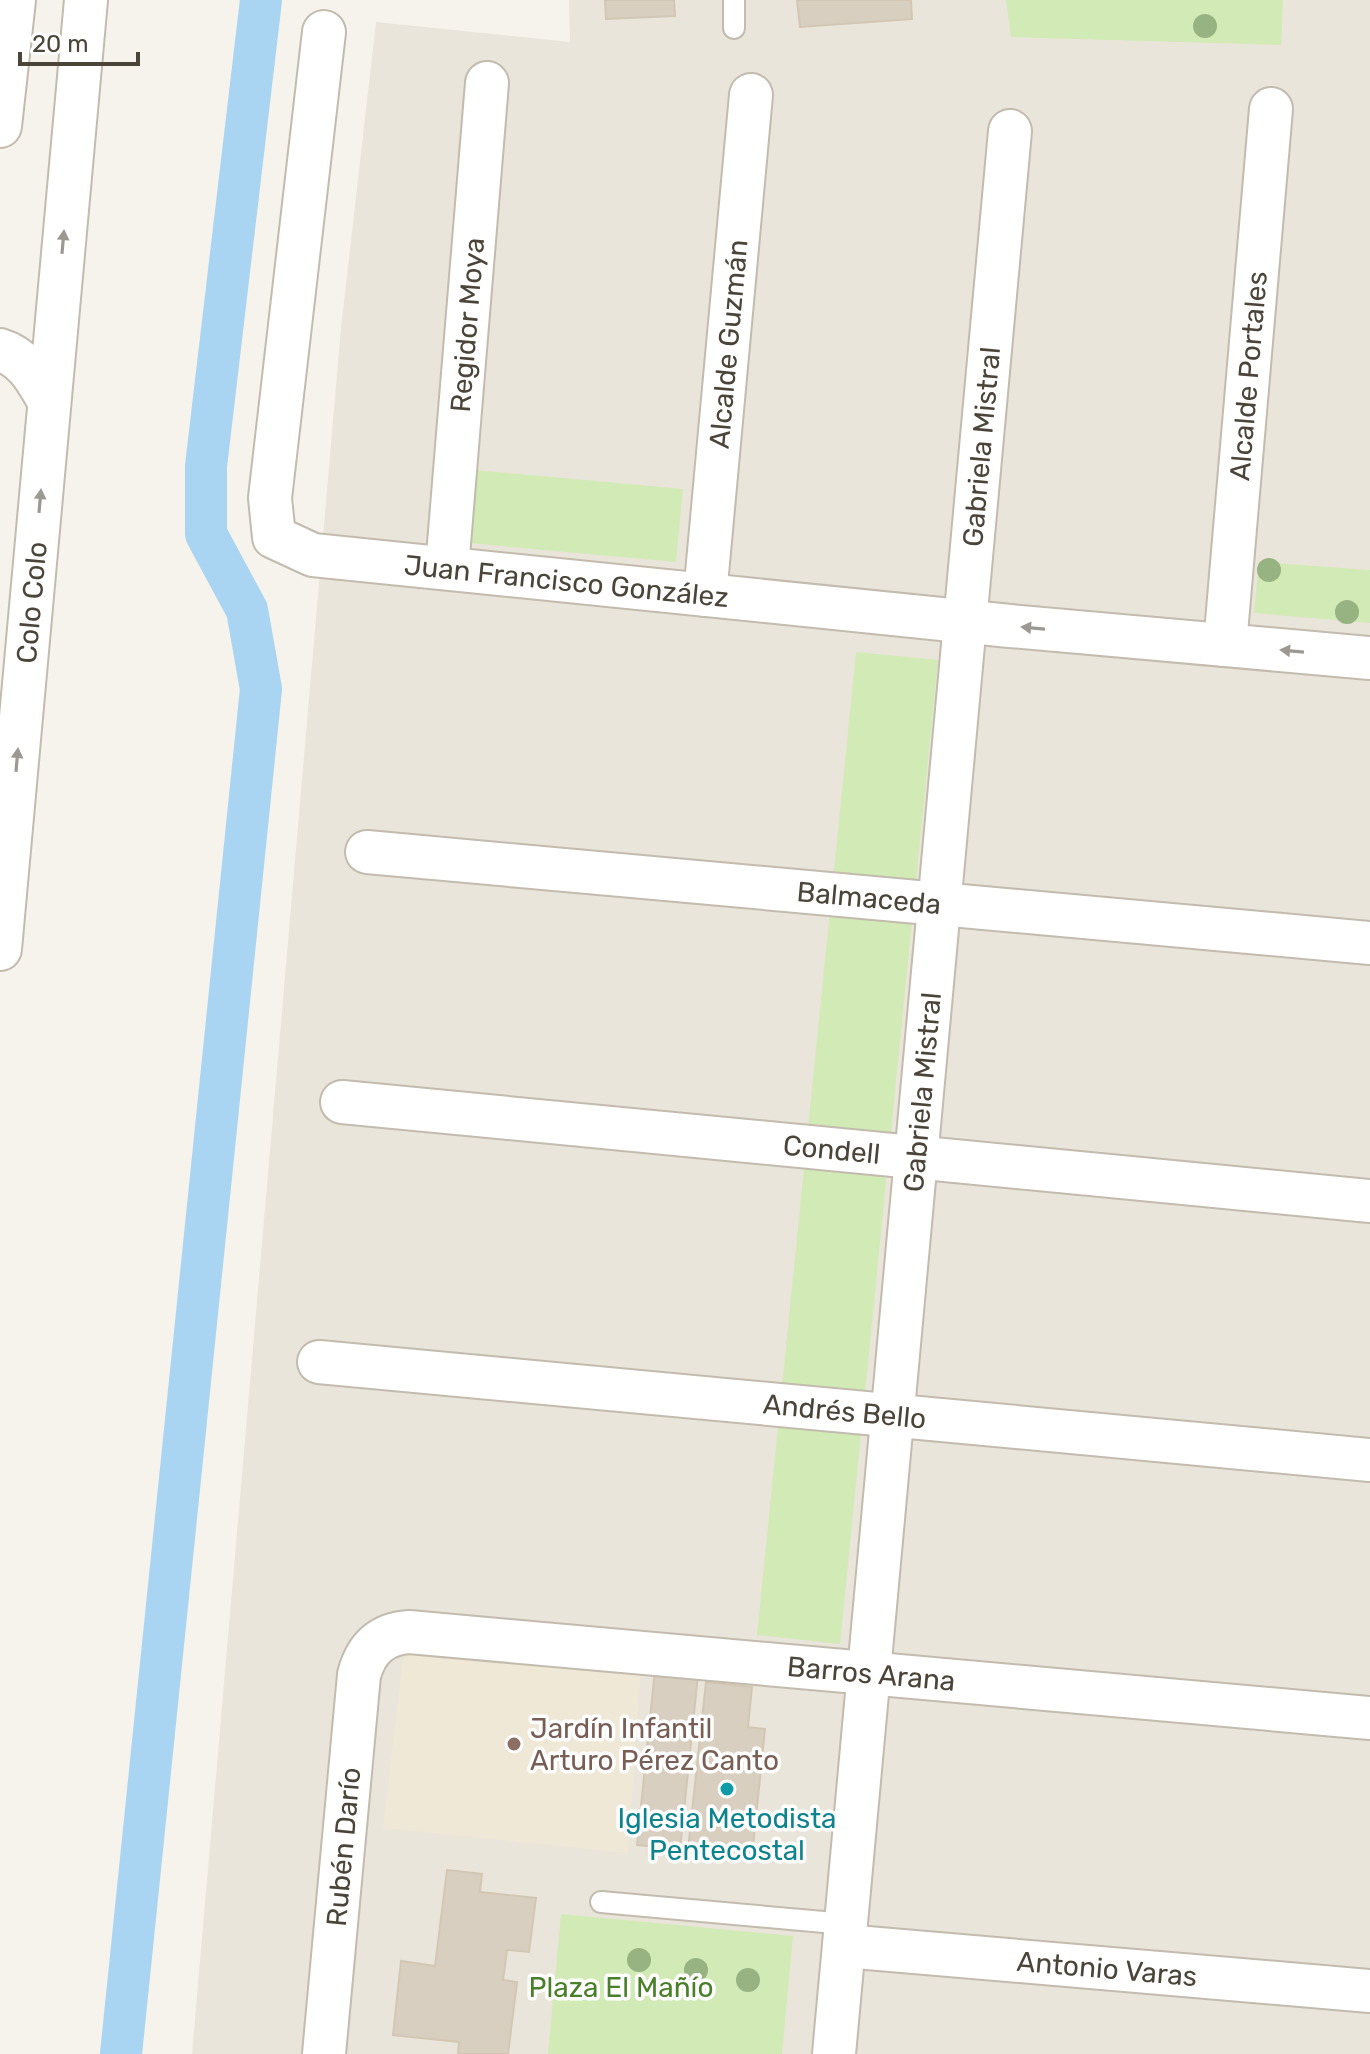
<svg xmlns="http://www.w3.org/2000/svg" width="1370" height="2054" font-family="Rubik,sans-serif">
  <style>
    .residential { fill: #eae5da }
    .education { fill: #efe8d6 }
    .green { fill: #d2eab5 }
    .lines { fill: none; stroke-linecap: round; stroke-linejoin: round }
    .canal { stroke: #a9d4f2; stroke-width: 42 }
    .building { fill: #d8cfc1; stroke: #d3c7b4; stroke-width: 2 }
    .service-casing { stroke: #c2bbae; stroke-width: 24 }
    .minor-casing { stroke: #c2bbae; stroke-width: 46 }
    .service { stroke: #fff; stroke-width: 20 }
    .minor { stroke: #fff; stroke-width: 42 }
    .tree { fill: #97b381 }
    .oneway { fill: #9c9892 }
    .education-dot { fill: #8d6e63; stroke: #fff; stroke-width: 3 }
    .culture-dot { fill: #0f9aa8; stroke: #fff; stroke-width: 3 }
    .labels { text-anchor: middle; stroke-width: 7; stroke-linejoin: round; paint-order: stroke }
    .street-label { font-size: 28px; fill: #4b4439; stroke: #fff }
    .education-label { font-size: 28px; fill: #785e54; stroke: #fff; text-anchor: start }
    .culture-label { font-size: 28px; fill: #0d838f; stroke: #fff }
    .park-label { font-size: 28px; fill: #4a7f2a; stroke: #fff }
  </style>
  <rect width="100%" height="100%" fill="#f6f3ec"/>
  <path class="residential" d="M569 0H1370V2054H192L341 328 376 22 570 42Z"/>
  <path class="education" d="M417 1643 641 1660 628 1853 383 1828 403 1659Z"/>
  <g class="green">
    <path d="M1006 0H1283L1281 45 1011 37Z"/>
    <path d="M474 470 683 489 676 562 468 543Z"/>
    <path d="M1259 562 1370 570V623L1254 613Z"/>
    <path d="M856 652 938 660 840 1644 757 1635Z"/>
    <path d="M561 1914 793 1936 782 2054H548Z"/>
  </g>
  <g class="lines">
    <path class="canal" d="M121 2054 261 689 247 610 206 534V466L261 0"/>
  </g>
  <g class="building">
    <path d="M605 0H674L675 16 606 19Z"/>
    <path d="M797 0H911L912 19 800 27Z"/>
    <path d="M655 1670 698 1675 680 1849 637 1845Z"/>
    <path d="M706 1682 752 1687 748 1727 765 1729 752 1856 688 1849Z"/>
    <path d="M447 1870 482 1874 480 1892 536 1898 529 1952 507 1950 503 1980 517 1982 508 2054H458L459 2042 393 2035 401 1961 435 1966Z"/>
  </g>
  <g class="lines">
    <defs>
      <g id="service">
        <path d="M734 28V0"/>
        <path d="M601 1902 846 1924"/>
      </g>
      <g id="minor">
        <path id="s1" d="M324 32 270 498 274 537 313 555 1010 626 1370 658"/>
        <path d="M0 126 14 0"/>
        <path d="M0 350C26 358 36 379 49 401"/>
        <path id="s2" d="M447 568 487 83"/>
        <path id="s3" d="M705 595 751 95"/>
        <path id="s4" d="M1225 645 1271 109"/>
        <path id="s5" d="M367 852 1370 943"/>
        <path id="s6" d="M0 949 86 0"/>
        <path id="s7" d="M342 1102 1370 1201"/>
        <path id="s8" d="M319 1362 1370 1460"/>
        <path id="s9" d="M844 1946 1370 1991"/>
        <path id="s10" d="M324 2054 359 1675C366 1649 381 1634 409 1632L1370 1718"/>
        <path id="s11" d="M834 2054 1010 131"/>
      </g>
    </defs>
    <use href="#service" class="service-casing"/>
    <use href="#minor" class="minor-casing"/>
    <use href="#service" class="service"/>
    <use href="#minor" class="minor"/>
  </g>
  <g class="tree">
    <circle cx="1205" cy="26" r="12"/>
    <circle cx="1269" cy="570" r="12"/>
    <circle cx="1347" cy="612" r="12"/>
    <circle cx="639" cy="1960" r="12"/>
    <circle cx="696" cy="1970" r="12"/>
    <circle cx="748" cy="1980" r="12"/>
  </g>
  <defs><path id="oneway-solid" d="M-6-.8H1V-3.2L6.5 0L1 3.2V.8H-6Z" transform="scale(2)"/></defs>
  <g class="oneway">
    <use href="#oneway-solid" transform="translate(63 242) rotate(-85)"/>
    <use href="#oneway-solid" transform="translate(40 501) rotate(-85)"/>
    <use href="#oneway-solid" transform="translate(1033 628) rotate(-175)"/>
    <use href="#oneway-solid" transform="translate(1292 651) rotate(-175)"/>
    <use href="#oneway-solid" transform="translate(17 760) rotate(-85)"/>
  </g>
  <circle class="education-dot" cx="514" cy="1744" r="8"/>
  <circle class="culture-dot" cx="727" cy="1789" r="8"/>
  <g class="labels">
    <g class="street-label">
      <text dy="10" stroke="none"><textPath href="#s2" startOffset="244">Regidor Moya</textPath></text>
      <text dy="10" stroke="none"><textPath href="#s3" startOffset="252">Alcalde Guzmán</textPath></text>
      <text dy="10" stroke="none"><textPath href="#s4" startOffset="270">Alcalde Portales</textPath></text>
      <text dy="10" stroke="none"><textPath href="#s11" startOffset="1614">Gabriela Mistral</textPath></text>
      <text dy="10" stroke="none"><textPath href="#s1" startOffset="806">Juan Francisco González</textPath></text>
      <text dy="10" stroke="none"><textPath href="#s6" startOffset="348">Colo Colo</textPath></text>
      <text dy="10" stroke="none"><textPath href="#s5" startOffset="504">Balmaceda</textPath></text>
      <text dy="10" stroke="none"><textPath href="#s11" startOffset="966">Gabriela Mistral</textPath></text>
      <text dy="10" stroke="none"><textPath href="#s7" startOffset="492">Condell</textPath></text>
      <text dy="10" stroke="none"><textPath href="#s8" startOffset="528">Andrés Bello</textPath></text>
      <text dy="10" stroke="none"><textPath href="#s10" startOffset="916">Barros Arana</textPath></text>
      <text dy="10" stroke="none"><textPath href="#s10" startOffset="208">Rubén Darío</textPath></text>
      <text dy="10" stroke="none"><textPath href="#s9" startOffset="264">Antonio Varas</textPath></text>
    </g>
    <g class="education-label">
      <text x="530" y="1738">Jardín Infantil<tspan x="530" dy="32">Arturo Pérez Canto</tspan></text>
    </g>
    <g class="culture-label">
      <text x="727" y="1828">Iglesia Metodista<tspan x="727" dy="32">Pentecostal</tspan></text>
    </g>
    <g class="park-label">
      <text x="621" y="1997">Plaza El Mañío</text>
    </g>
  </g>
  <path d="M20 52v12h118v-12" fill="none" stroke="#4b4439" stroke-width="4"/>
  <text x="32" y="52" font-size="24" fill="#4b4439" stroke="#ffffff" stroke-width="6" paint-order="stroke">20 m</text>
</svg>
